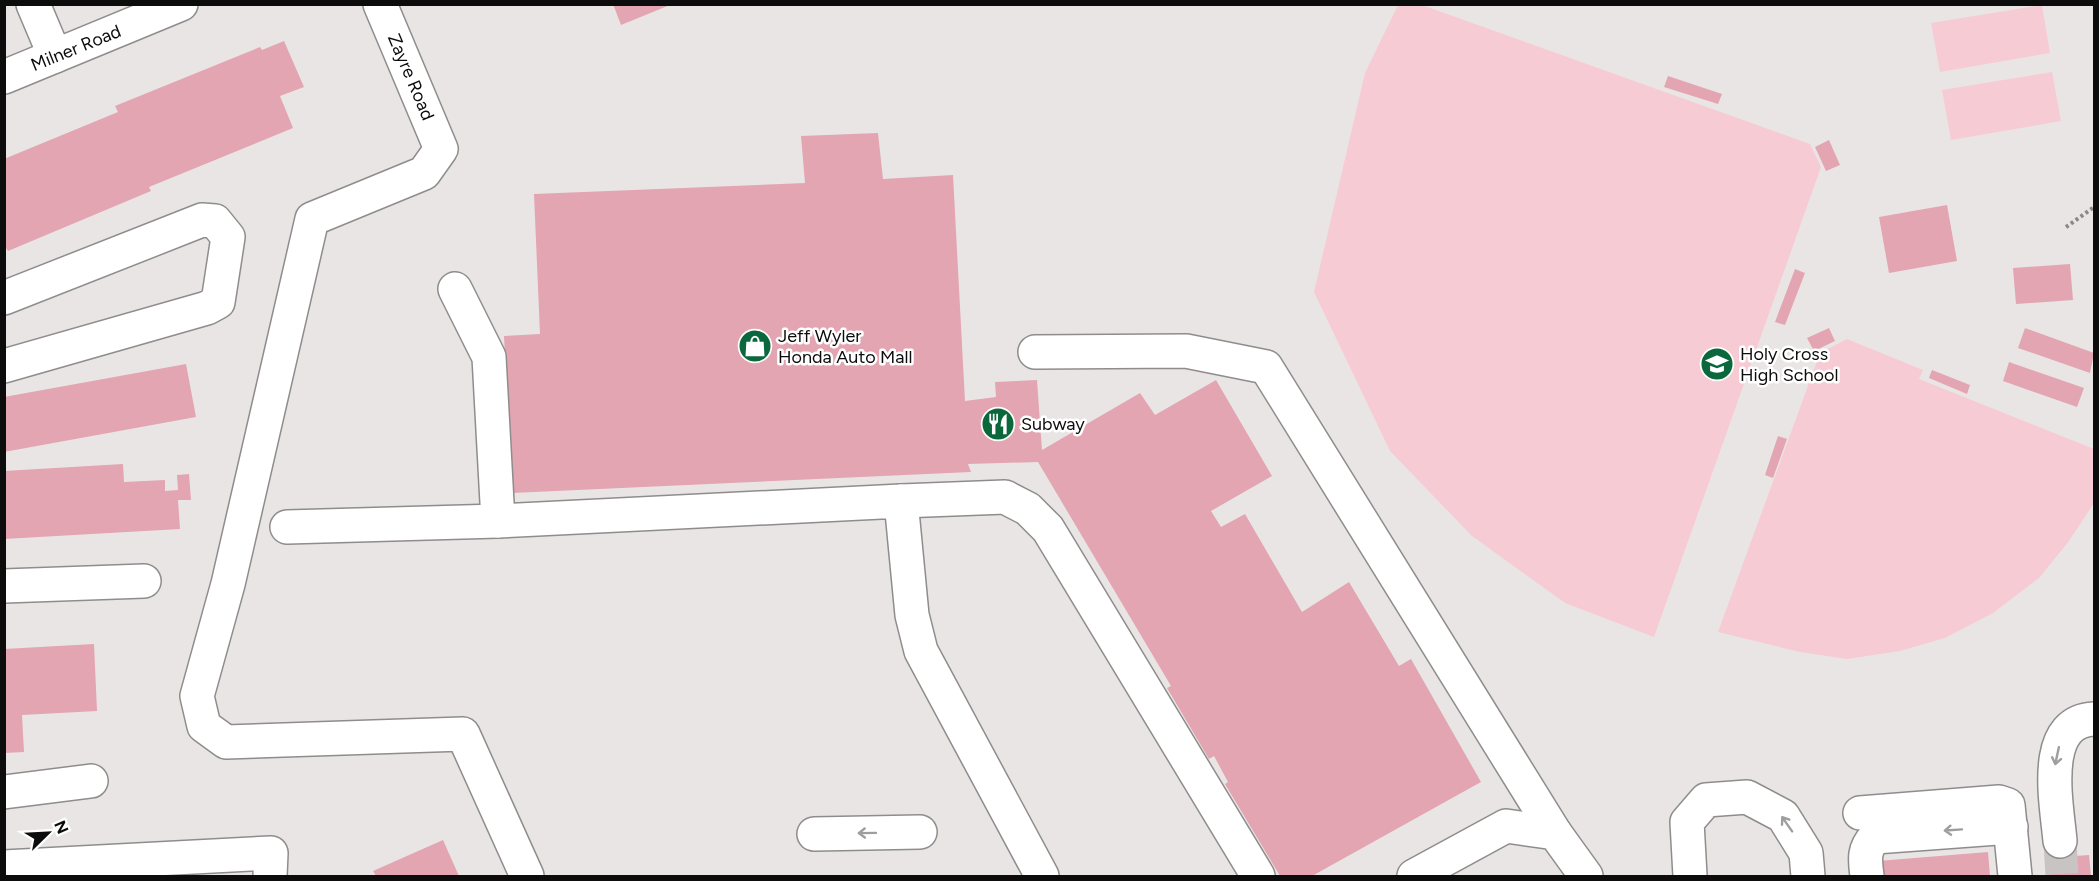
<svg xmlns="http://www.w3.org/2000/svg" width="2099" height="881" font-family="Figtree,sans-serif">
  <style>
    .green { fill: #f7cbd3 }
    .building { fill: #e3a5b2 }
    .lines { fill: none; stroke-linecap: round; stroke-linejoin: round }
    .minor-tunnel { stroke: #c8c4c4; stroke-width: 33; stroke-dasharray: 33 16; stroke-linecap: butt }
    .minor-casing { stroke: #8f8c8c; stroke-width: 36 }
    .path { stroke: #898787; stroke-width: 4; stroke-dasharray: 3 3; stroke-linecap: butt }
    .minor { stroke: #fff; stroke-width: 33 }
    .oneway { stroke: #9e9e9e }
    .labels { text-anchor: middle; stroke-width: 5; stroke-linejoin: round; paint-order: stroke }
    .street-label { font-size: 18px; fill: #0d0c0c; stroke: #fff }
    .poi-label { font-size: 18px; fill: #0d0c0c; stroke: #fff; text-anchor: start }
  </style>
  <rect width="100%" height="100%" fill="#e9e5e5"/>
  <g class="green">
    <path d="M1398 5H1422L1810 144 1821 167 1654 637 1565 603 1472 536 1390 451 1314 292 1365 73Z"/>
    <path d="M2042 5 2050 53 1940 72 1931 23Z"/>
    <path d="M2052 72 2061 121 1951 140 1942 90Z"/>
    <path d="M1847 339 1923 370 1919 379 2094 449V503L2069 541 2039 578 1993 613 1945 638 1900 651 1847 659 1800 652 1718 632 1820 353Z"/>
  </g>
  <g class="building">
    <path d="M613 4H670V5L621 25Z"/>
    <path d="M284 41 304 87 280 96 293 128 149 187 151 191 8 251 4 245V159L118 112 115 106 260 47 262 50Z"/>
    <path d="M1668 76 1722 94 1718 104 1664 87Z"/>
    <path d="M878 133 883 179 953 175 965 401 996 397 995 382 1037 380 1042 450 1140 393 1155 415 1216 380 1272 476 1211 511 1221 527 1245 514 1302 612 1349 582 1399 666 1411 659 1481 782 1312 876H1280L1225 784 1228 782 1214 756 1209 759 1167 688 1171 686 1038 462 968 464 971 472 512 493 504 336 540 334 534 194 805 183 801 136Z"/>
    <path d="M1829 140 1840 165 1826 171 1815 147Z"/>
    <path d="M1947 205 1957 261 1889 273 1879 217Z"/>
    <path d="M2070 264 2073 300 2016 304 2013 268Z"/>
    <path d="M1795 269 1805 273 1785 325 1775 322Z"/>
    <path d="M1829 328 1835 341 1814 351 1807 338Z"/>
    <path d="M2025 328 2094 353 2090 373 2018 348Z"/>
    <path d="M2009 362 2084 388 2077 407 2003 381Z"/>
    <path d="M186 364 196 417 4 452V397Z"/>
    <path d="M1932 370 1970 385 1967 394 1929 378Z"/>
    <path d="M1778 436 1787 439 1773 478 1765 475Z"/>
    <path d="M123 464 124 482 165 480V491L178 490 177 475 189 474 191 500H178L180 529 4 539V471Z"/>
    <path d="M94 644 97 711 22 715 24 752 4 753V649Z"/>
    <path d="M443 840 459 876H376L373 871Z"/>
    <path d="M1988 852 1990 876H1880L1878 861Z"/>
    <path d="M2089 855 2091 876H2049L2047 858Z"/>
  </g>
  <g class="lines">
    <path class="minor-tunnel" d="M2060 841 2062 876"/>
    <defs>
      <g id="minor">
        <path d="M33 4 55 56"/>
        <path d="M380 4 441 149 424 173 312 219 228 584 197 696 204 726 226 742 463 734 527 876"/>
        <path d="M4 77 181 4"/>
        <path d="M455 289 489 357 498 521"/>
        <path d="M4 298 202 220 215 221 228 237 218 302 207 308 4 366"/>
        <path d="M1035 352 1186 351 1266 367 1555 833"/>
        <path d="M901 501 1005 497 1028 509 1048 529 1258 876"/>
        <path d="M287 527 498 521 901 501 912 615 921 651 1042 876"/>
        <path d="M4 586 144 581"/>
        <path d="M4 792 91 781"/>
        <path d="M1860 813 1999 802 2008 805 2015 876"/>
        <path d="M814 834 920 832"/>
        <path d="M2060 841C2057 805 2039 721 2094 719"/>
        <path d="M4 867 271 853 270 876"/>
        <path d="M1414 876 1506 826 1555 833 1586 876"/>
        <path d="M1690 876 1687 822 1706 800 1747 797 1783 816 1806 853 1808 876"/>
        <path d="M1867 876C1865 860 1863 850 1875 837L2011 827"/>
      </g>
    </defs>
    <use href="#minor" class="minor-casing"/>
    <path class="path" d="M2066 227 2094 207"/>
    <use href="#minor" class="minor"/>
  </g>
  <defs><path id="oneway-shaft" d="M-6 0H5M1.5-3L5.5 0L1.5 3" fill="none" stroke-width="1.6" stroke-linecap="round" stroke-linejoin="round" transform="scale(1.5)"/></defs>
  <g class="oneway">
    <use href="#oneway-shaft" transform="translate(2057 756) rotate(102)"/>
    <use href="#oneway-shaft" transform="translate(1787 824) rotate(-125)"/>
    <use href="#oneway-shaft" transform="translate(1953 830) rotate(176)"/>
    <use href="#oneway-shaft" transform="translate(867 833) rotate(179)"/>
  </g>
  <defs>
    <symbol id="shop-disc" viewBox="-11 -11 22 22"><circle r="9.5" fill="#0b683c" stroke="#fff"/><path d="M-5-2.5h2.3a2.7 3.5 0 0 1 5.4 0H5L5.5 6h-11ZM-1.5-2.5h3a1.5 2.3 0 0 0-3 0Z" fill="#fff"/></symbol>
    <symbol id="school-disc" viewBox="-11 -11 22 22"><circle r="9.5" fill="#0b683c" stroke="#fff"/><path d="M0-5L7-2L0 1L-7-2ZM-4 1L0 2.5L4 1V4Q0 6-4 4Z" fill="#fff"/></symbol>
    <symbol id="restaurant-disc" viewBox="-11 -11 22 22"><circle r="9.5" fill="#0b683c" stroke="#fff"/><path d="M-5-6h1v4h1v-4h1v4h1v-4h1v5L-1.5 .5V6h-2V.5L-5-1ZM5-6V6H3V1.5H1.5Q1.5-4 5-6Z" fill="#fff"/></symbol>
  </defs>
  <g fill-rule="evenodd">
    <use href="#shop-disc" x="736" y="327" width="38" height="38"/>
    <use href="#school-disc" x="1698" y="345" width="38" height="38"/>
    <use href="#restaurant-disc" x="979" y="405" width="38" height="38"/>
  </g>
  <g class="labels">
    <g class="street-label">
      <text transform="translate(76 48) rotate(-22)" y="6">Milner Road</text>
      <text transform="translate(411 77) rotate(67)" y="6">Zayre Road</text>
    </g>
    <g class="poi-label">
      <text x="778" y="342">Jeff Wyler<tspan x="778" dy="21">Honda Auto Mall</tspan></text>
      <text x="1740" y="360">Holy Cross<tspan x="1740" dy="21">High School</tspan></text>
      <text x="1021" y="430">Subway</text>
    </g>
  </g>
  <rect width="2099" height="881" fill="none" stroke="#0d0c0c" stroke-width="12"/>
  <g transform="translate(48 833) rotate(66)" stroke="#ffffff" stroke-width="4.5" paint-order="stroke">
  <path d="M0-4.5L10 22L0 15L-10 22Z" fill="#0d0c0c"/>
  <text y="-9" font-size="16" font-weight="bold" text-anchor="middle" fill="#0d0c0c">N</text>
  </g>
</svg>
